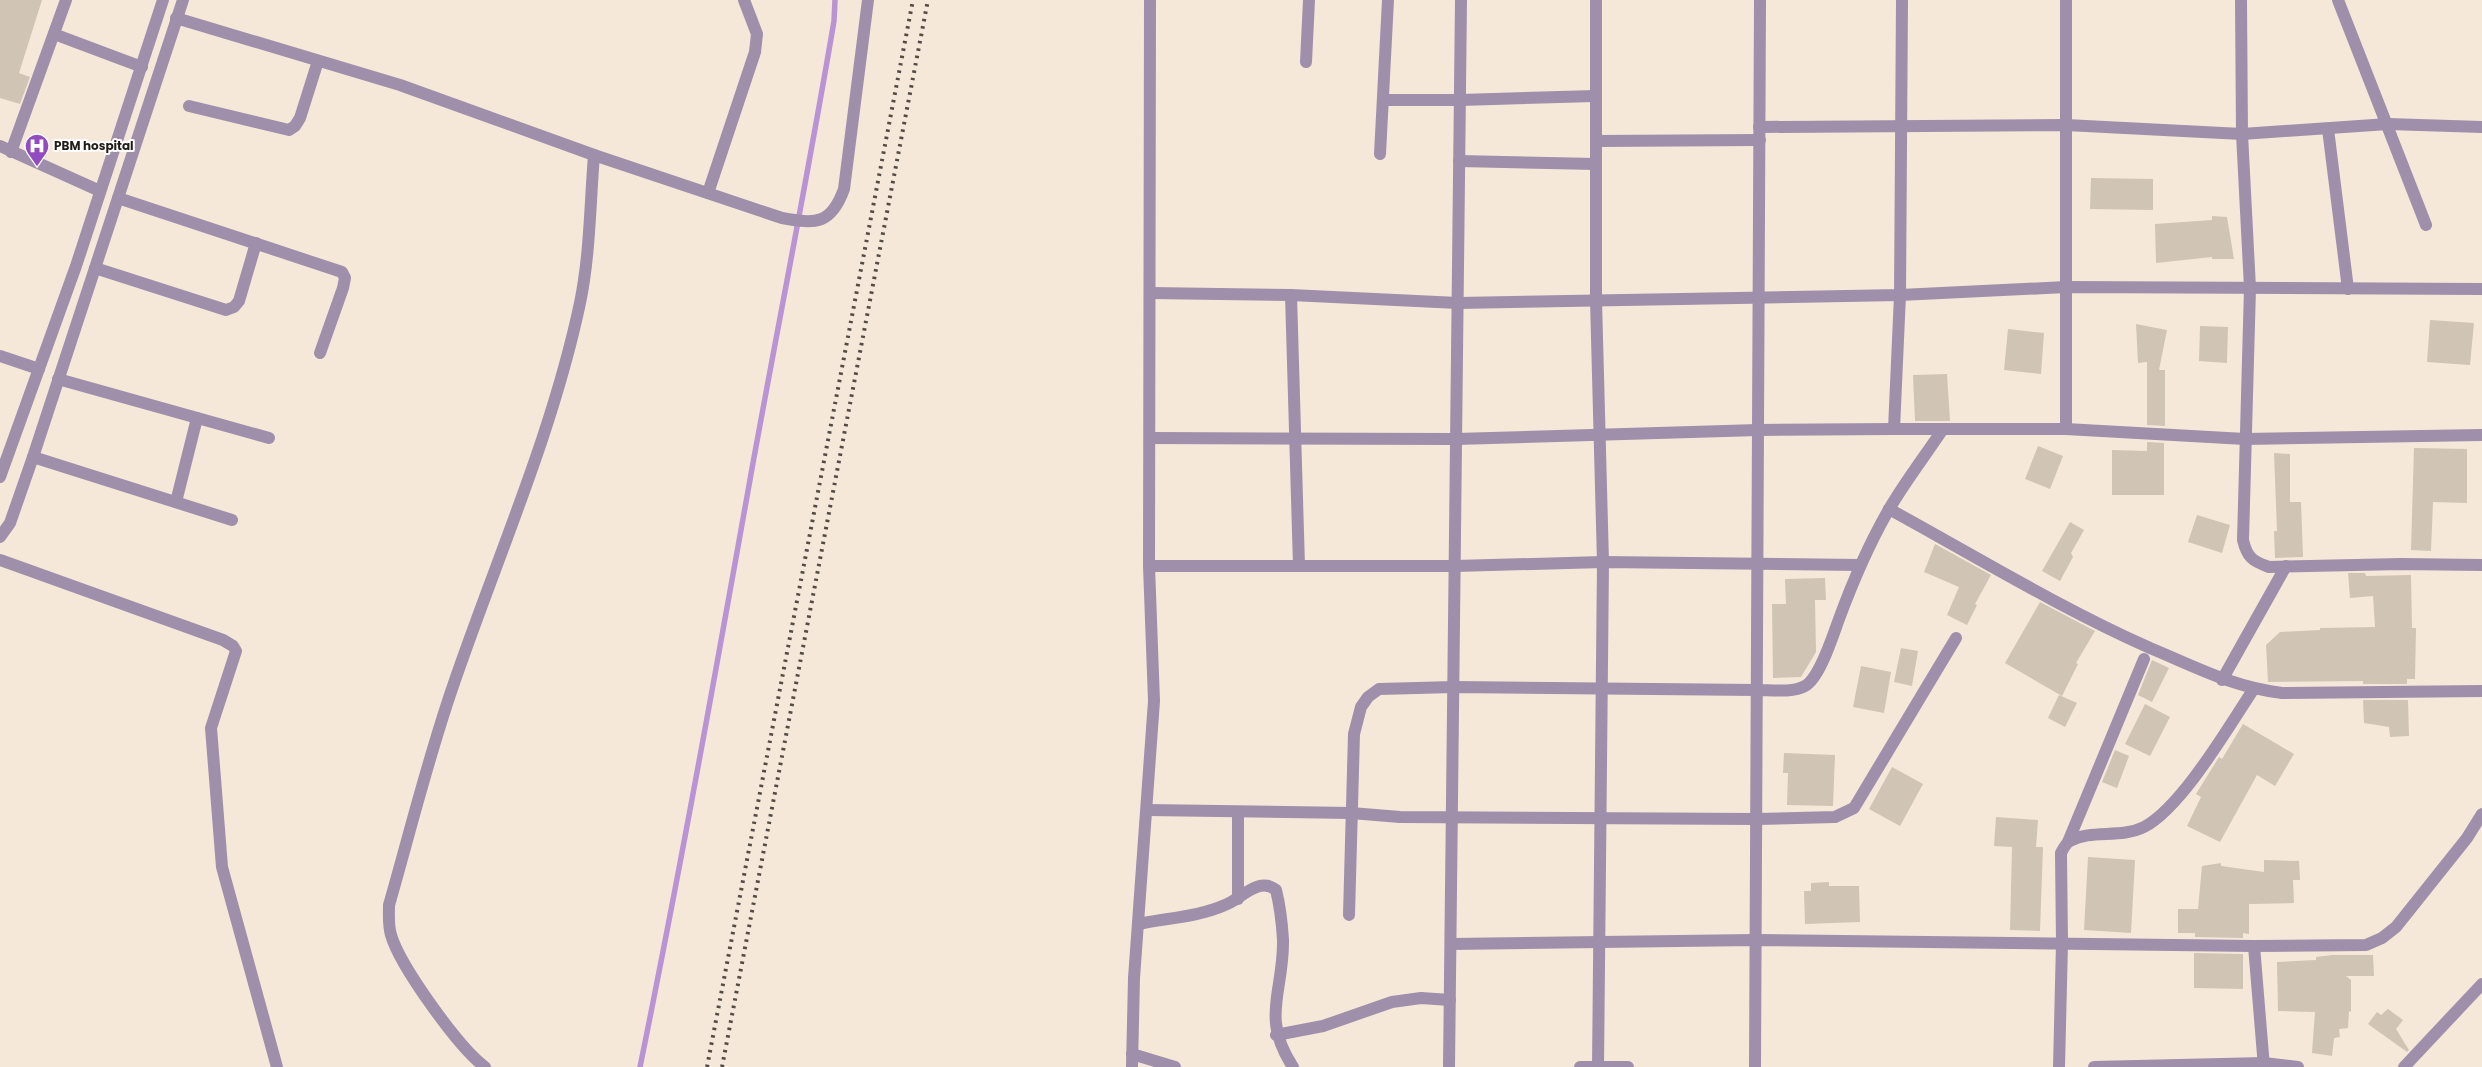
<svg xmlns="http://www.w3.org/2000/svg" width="2482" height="1067" font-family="Poppins,sans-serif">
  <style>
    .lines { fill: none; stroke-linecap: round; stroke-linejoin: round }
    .stream { stroke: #b994d4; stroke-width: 5.5 }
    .building { fill: #d0c4b5 }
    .minor { stroke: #9f8fab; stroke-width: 12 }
    .rail { stroke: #534c45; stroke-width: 4; stroke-dasharray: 2.5 5; stroke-linecap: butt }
    .labels { text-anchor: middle; stroke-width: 4; stroke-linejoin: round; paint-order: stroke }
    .poi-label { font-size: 12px; font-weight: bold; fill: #211c17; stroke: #fff; text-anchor: start }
  </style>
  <rect width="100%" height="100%" fill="#f5e8d9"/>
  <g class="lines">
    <path class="stream" d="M640 1067C681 866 717 664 753 463 780 315 809 169 834 21L835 0"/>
  </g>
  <g class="building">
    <path d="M0 0H42L19 73 30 77 20 104 0 98Z"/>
    <path d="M2091 178 2153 179V210L2090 209Z"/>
    <path d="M2212 216 2227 217 2234 259H2212V257L2156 263 2155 224 2212 220Z"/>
    <path d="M2430 320 2474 323 2470 365 2427 362Z"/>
    <path d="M2136 324 2167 330 2159 370H2165V426L2147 425V362L2138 363Z"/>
    <path d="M2200 326 2228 327 2227 363 2199 361Z"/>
    <path d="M2008 329 2044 333 2041 374 2004 370Z"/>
    <path d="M1947 374 1950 421H1915L1913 375Z"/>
    <path d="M2147 442 2164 443V495H2112V450L2147 451Z"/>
    <path d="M2038 446 2063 456 2050 489 2025 479Z"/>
    <path d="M2414 448 2467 449V503L2433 502 2431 551 2411 550Z"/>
    <path d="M2274 453 2290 454V502H2301L2303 557 2275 558 2274 531H2277Z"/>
    <path d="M2197 515 2230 525 2222 553 2188 542Z"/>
    <path d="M2070 522 2084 530 2071 553 2073 557 2060 581 2042 571Z"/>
    <path d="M1935 544 1991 575 1975 604 1977 605 1967 625 1947 615 1959 587 1924 572Z"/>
    <path d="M2348 573H2365L2366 576 2411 575 2412 628H2416L2415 679H2407V684H2363V681L2268 682 2266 645 2280 632 2320 630V628L2375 627 2373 596 2350 598Z"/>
    <path d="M1825 578 1826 600H1815L1816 652 1801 677 1773 678 1772 604H1786L1785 579Z"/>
    <path d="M2040 602 2095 631 2076 663 2078 664 2062 696 2005 663Z"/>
    <path d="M1901 648 1918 651 1912 686 1894 682Z"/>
    <path d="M2152 660 2169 668 2152 702 2138 695Z"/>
    <path d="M1861 666 1891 672 1884 713 1853 707Z"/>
    <path d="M2059 695 2077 703 2065 727 2048 718Z"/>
    <path d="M2363 700H2408L2409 736 2390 737 2389 727 2364 723Z"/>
    <path d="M2145 704 2170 717 2150 756 2125 744Z"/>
    <path d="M2243 724 2294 754 2275 786 2257 775 2220 842 2187 826 2201 797 2196 794 2219 757 2222 759Z"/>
    <path d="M2115 750 2129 756 2117 788 2102 782Z"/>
    <path d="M1784 753 1835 755 1833 806 1787 805 1788 773H1783Z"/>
    <path d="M1892 767 1923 784 1900 826 1869 809Z"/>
    <path d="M1996 817 2038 820 2036 847H2043L2040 931 2010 930 2012 847 1994 846Z"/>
    <path d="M2088 857 2135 860 2131 933 2084 930Z"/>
    <path d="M2264 860 2299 861 2300 880H2293L2294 903 2249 904V934L2243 933V938L2195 937V933H2178V909H2198L2202 866 2221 863V866L2264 872Z"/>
    <path d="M1829 882V886H1859L1860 922 1805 924 1804 891H1811V883Z"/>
    <path d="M2194 953 2243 954V989L2194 988Z"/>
    <path d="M2332 955H2373L2374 976H2346L2351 980V1012L2349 1011 2348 1028 2339 1029 2340 1037 2334 1038 2332 1056 2312 1053 2315 1012 2278 1011 2277 962 2316 960V957Z"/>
    <path d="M2388 1009 2403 1020 2396 1029 2409 1050 2407 1052 2368 1024 2377 1012 2381 1015Z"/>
  </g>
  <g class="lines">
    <g class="minor">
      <path d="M1596 0V300L1603 562 1598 1067"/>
      <path d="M2066 0V429"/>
      <path d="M2241 0 2242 134 2250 288 2243 540C2247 557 2252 561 2269 567L2401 564 2482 565"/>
      <path d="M2338 0 2426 225"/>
      <path d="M176 18 400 85 594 155 782 218C816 224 831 225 844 189L868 0"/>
      <path d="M54 34 142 67"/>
      <path d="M1306 62 1309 0"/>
      <path d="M1383 100H1460L1595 96"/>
      <path d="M189 106 289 130 295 126 300 118 318 61"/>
      <path d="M1759 127 2066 125 2242 134 2388 124 2482 127"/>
      <path d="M2328 129 2348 289"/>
      <path d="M1596 141 1760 140"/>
      <path d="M0 146 100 191"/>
      <path d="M11 152 66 0"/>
      <path d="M1380 154 1388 0"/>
      <path d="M1459 161 1596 164"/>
      <path d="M708 193 755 52 757 34 744 0"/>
      <path d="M118 198 342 272 345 278 343 288 320 353"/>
      <path d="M95 268 226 310 234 307 239 301 256 243"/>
      <path d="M1150 293 1291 295 1458 303 1900 295 2066 287 2482 289"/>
      <path d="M1291 295 1299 566"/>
      <path d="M0 356 39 369"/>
      <path d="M58 379 269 438"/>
      <path d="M1894 429 1900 295 1902 0"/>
      <path d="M1150 438 1456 439 1758 430 1894 429H2066L2245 439 2482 435"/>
      <path d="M33 457 232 520"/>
      <path d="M0 477 76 266 163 0"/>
      <path d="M176 502 197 418"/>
      <path d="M1889 509C1975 556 2060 608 2150 648 2196 667 2232 687 2282 693L2482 691"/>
      <path d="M0 537 10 523 33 457 183 0"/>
      <path d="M0 560 223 640 233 646 236 651 211 728 222 867 277 1067"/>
      <path d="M1149 566H1455L1603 562 1860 565"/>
      <path d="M2222 680 2286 566"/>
      <path d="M1147 810 1351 813 1400 817 1756 819 1835 817 1854 808 1956 638"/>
      <path d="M1238 812V899"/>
      <path d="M2068 842 2144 659"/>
      <path d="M1349 915 1354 734 1361 707 1368 697 1379 689 1454 687 1756 690C1771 690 1792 693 1805 686 1820 678 1833 635 1839 619 1853 581 1868 546 1888 511 1904 483 1925 456 1943 429"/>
      <path d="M1138 924C1166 918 1198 917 1225 905 1241 899 1259 876 1276 890 1280 906 1282 923 1283 940 1284 992 1260 1017 1293 1067"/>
      <path d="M1451 944 1755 940 2254 946 2366 945 2382 938 2396 927 2467 838 2482 814"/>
      <path d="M2254 946 2264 1067"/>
      <path d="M1276 1035 1323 1026 1392 1002 1421 998 1450 1000"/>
      <path d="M1132 1054 1175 1067"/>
      <path d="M485 1067C459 1048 400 966 391 935 388 925 389 915 389 905 410 832 428 758 453 686 496 560 552 435 580 303 590 255 590 204 594 155"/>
      <path d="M1132 1067 1134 978 1154 701 1149 566 1150 0"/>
      <path d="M1449 1067 1461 0"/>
      <path d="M1580 1067H1628"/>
      <path d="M1755 1067 1760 0"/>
      <path d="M2059 1067 2062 943 2061 853C2063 849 2066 843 2070 841 2092 829 2120 839 2144 827 2182 807 2229 726 2253 690"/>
      <path d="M2094 1067 2264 1063 2298 1067"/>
      <path d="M2404 1067 2482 984"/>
    </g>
    <g class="rail">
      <path d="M707 1067 913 0"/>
      <path d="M722 1067 928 0"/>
    </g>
  </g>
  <defs>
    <symbol id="hospital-pin" viewBox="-11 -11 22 30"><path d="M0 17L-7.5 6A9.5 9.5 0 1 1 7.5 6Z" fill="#934cbf" stroke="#fff"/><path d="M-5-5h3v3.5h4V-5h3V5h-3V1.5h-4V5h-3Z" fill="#fff"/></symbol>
  </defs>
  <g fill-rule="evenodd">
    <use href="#hospital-pin" x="23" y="132" width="28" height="38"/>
  </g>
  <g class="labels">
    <g class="poi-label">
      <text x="54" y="150">PBM hospital</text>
    </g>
  </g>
</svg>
